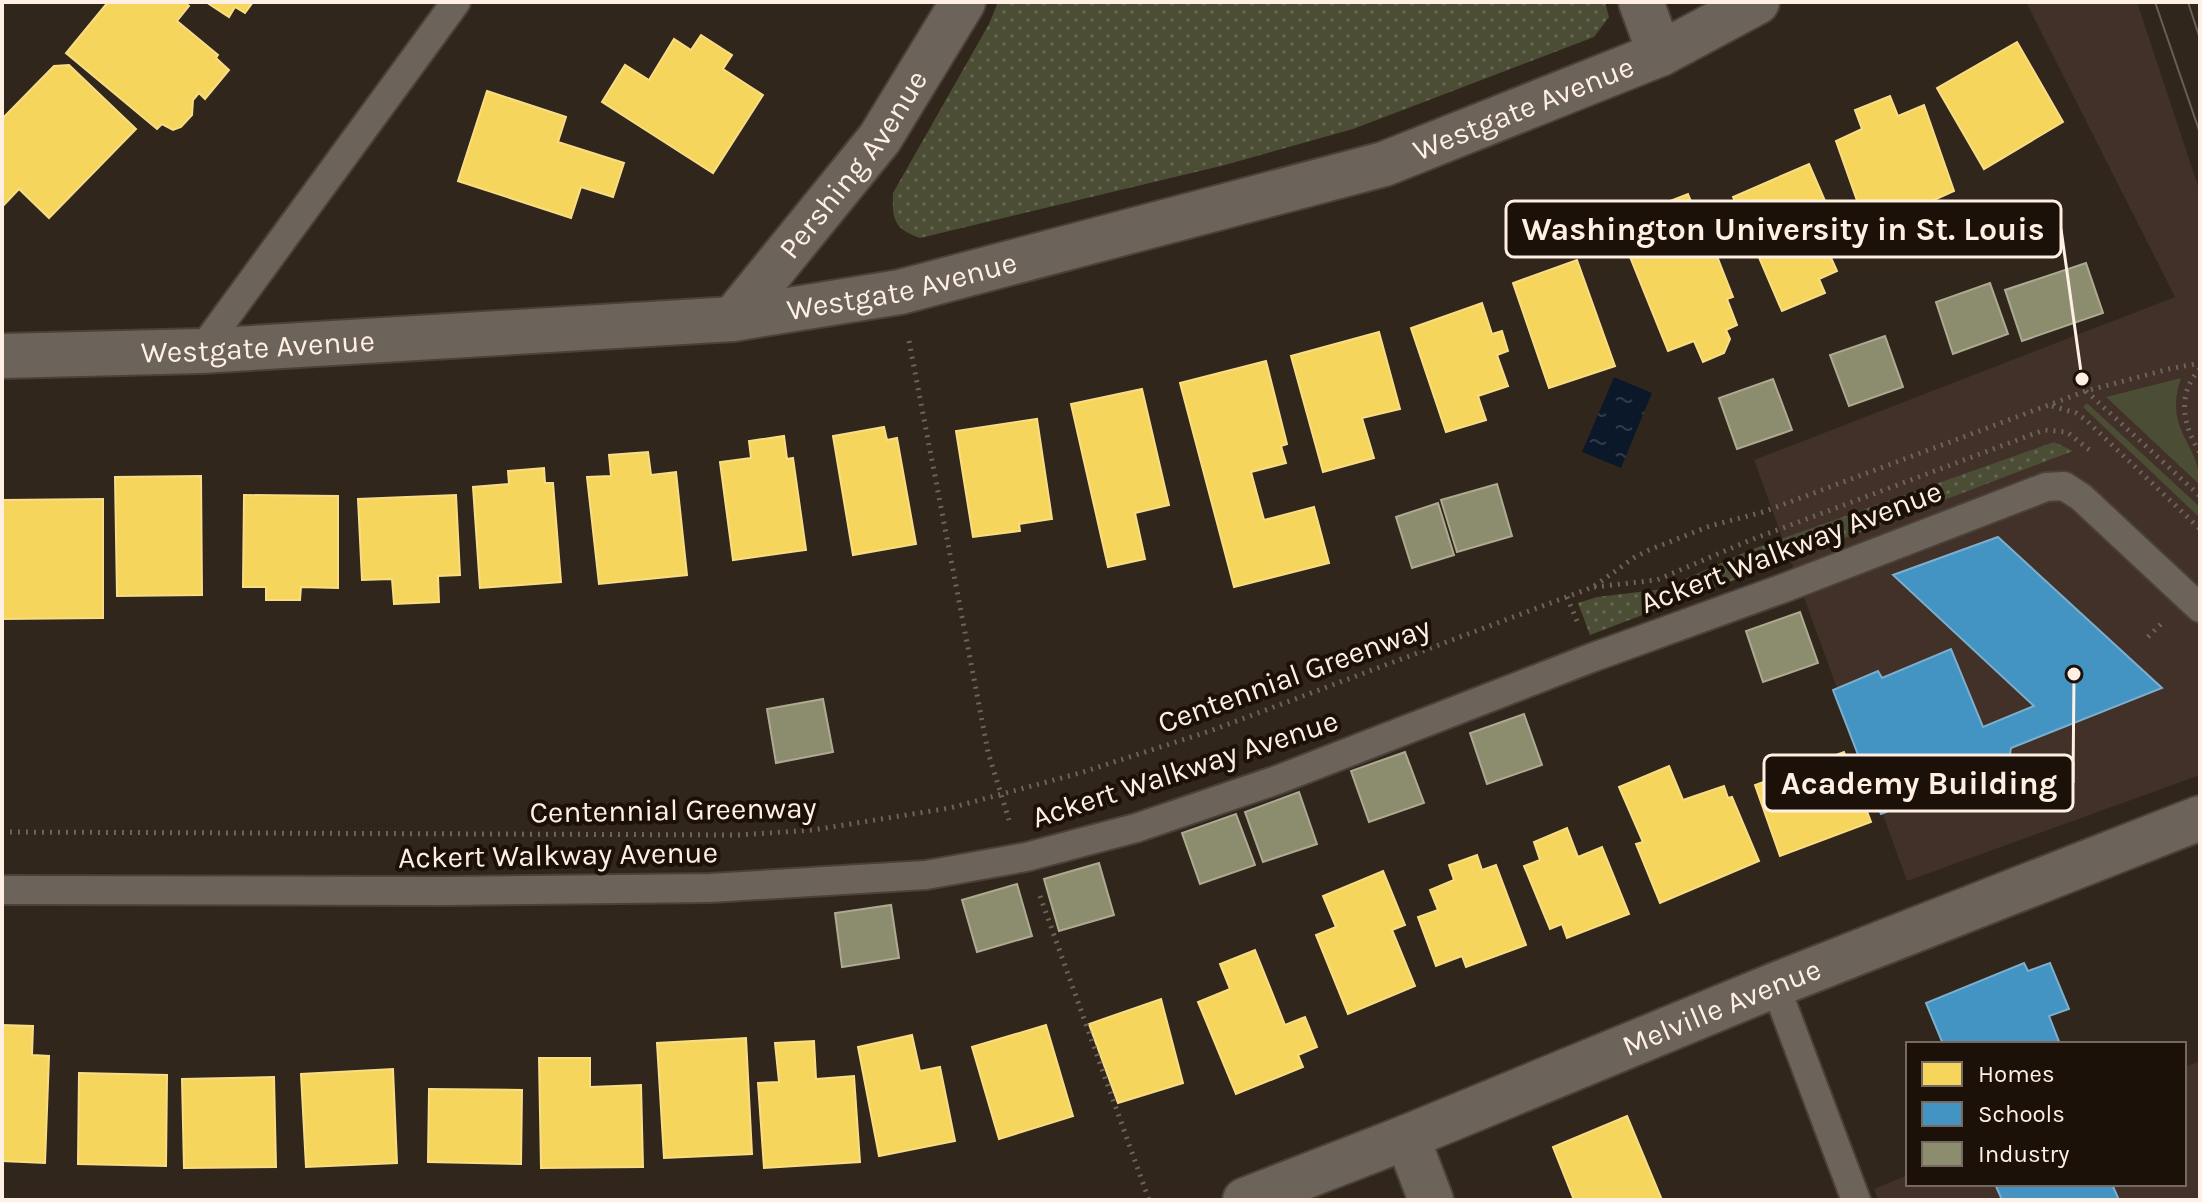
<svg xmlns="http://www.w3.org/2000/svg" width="2202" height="1202" font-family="Karla,sans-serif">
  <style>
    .education { fill: #413128 }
    .grass { fill: url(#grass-dots) }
    .garden { fill: #4b4d35 }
    .water { fill: url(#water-ripples) }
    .homes { fill: #f6d55c; stroke: #f9dd84; stroke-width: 2 }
    .schools { fill: #4393c3; stroke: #7bafcd; stroke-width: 2 }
    .industry { fill: #8c8c6e; stroke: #aeaa91; stroke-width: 2 }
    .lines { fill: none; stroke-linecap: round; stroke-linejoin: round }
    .service-casing { stroke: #4b4138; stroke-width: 32 }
    .minor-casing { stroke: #4b4138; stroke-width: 48 }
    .path { stroke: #6c645c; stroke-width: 5; stroke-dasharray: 2 6; stroke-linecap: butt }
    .service { stroke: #6c635b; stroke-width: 28 }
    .minor { stroke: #6c635b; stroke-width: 44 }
    .tram { stroke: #685f56; stroke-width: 2 }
    .labels { text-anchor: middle; stroke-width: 8; stroke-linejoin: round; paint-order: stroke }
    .street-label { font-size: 30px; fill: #fff0e3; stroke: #1b1108 }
    .leader { fill: none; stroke: #fff0e3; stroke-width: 3 }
    .callout-dot { fill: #fff0e3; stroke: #1b1108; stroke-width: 3 }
    .callout { fill: #1b1108; stroke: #fff0e3; stroke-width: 3 }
    .callout-label { font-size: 32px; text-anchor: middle; font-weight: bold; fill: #fff0e3 }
  </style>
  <defs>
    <pattern id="grass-dots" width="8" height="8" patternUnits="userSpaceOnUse" patternTransform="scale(2)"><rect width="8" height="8" fill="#4b4d35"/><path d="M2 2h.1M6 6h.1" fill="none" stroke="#666752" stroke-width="1.8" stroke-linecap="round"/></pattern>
    <pattern id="water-ripples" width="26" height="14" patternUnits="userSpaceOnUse" patternTransform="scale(2)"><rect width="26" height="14" fill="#0b182a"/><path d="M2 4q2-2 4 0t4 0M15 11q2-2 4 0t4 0" fill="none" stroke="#303a49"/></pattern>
  </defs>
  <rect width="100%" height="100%" fill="#31261b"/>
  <g class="education">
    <path d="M2026 2H2137L2200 192V775L1907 881 1754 460 2175 297Z"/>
    <path d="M2200 1061V1200H1878L1874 1189 1908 1175V1184H2184V1067Z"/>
  </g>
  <g class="grass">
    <path d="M998 2H1605L1609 17 1594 37 1353 129 1225 165 920 238C894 229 892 220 893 193L989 24Z"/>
    <path d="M2054 442 2073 451 1590 635 1578 603 1597 597 1663 589 1750 550Z"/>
  </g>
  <g class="garden">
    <path d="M2181 378C2163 432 2200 442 2200 485L2106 397Z"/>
    <path d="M2087 403 2200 507V518L2083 407Z"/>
  </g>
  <path class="water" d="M1614 377 1652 393 1621 468 1582 452Z"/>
  <g class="homes">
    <path d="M108 2H184L189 6 177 21 218 55 216 58 229 70 205 99 199 93 193 100 192 115 181 127 173 130 162 124 157 129 66 53Z"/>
    <path d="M206 2H253L245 13 235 7 229 17Z"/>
    <path d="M701 35 732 55 723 69 763 95 713 173 602 102 625 65 649 80 674 39 691 50Z"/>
    <path d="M2017 42 2063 122 1984 169 1937 88Z"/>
    <path d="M69 65 136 129 49 218 19 189 2 207V119L54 66Z"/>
    <path d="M487 91 566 117 558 142 624 163 613 197 581 187 571 218 458 181Z"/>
    <path d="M1890 96 1898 116 1924 105 1954 191 1925 204 1931 216 1886 234 1881 220 1866 226 1836 141 1862 129 1855 110Z"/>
    <path d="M1809 164 1835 224 1819 231 1837 271 1819 279 1825 293 1782 311 1733 197Z"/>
    <path d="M1688 194 1696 214 1700 213 1733 297 1727 299 1737 325 1726 330 1730 339 1724 353 1703 362 1694 341 1668 351 1624 242 1629 240 1621 220Z"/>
    <path d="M1577 260 1615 366 1549 388 1513 283Z"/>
    <path d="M1482 303 1492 334 1502 331 1508 351 1497 355 1508 386 1478 396 1486 420 1446 432 1411 328Z"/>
    <path d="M1379 332 1400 409 1362 418 1374 458 1323 472 1291 356Z"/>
    <path d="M1266 361 1287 444 1281 446 1286 463 1251 472 1264 520 1314 507 1329 563 1234 587 1180 383Z"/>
    <path d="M1142 389 1169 505 1135 513 1145 559 1108 567 1071 404Z"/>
    <path d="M1037 419 1052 519 1019 524 1020 531 973 537 956 431Z"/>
    <path d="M884 427 887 440 897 438 916 544 853 555 833 436Z"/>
    <path d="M784 436 787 459 793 458 806 550 733 560 720 462 751 458 749 441Z"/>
    <path d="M648 452 651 475 676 472 687 575 599 584 587 477 611 476 609 455Z"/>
    <path d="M544 468 545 483H553L561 582 480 588 473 487 509 484 508 471Z"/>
    <path d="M201 476 202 595 117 596 115 477Z"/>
    <path d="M244 495 338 496V588L301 587 300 600H266V587H243Z"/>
    <path d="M456 495 460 575 438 576 439 602 394 604 392 579 362 580 358 499Z"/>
    <path d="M103 499V618L2 619V500Z"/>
    <path d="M1844 752 1871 822 1780 856 1755 785Z"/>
    <path d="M1669 766 1683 800 1724 786 1728 798 1732 797 1759 861 1660 903 1636 844 1643 842 1619 787Z"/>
    <path d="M1567 828 1578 857 1602 847 1629 914 1567 938 1562 924 1550 929 1524 866 1540 860 1534 842Z"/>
    <path d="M1477 855 1482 870 1496 865 1526 945 1466 967 1462 956 1436 966 1418 917 1438 910 1430 890 1454 880 1449 865Z"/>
    <path d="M1383 871 1405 925 1392 930 1415 986 1348 1014 1316 935 1336 927 1323 896Z"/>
    <path d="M1255 950 1285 1025 1305 1017 1317 1047 1298 1055 1303 1067 1236 1094 1198 1002 1230 989 1220 964Z"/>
    <path d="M1161 999 1183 1083 1118 1103 1089 1024Z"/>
    <path d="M2 1025 33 1026 32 1055 49 1056 45 1163 2 1161Z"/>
    <path d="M1046 1025 1073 1116 999 1139 972 1047Z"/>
    <path d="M912 1035 920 1071 940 1067 955 1141 879 1156 858 1047Z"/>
    <path d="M746 1038 752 1154 664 1158 657 1043Z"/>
    <path d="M814 1041 816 1079 854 1076 860 1162 764 1168 758 1083 779 1082 775 1043Z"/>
    <path d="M539 1058H590V1087L641 1085 643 1167 541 1168Z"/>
    <path d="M393 1069 397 1163 306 1167 301 1074Z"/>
    <path d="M79 1073 167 1075 166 1166 78 1164Z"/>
    <path d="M274 1077 276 1167 184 1168 182 1079Z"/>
    <path d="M429 1089 522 1090 521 1164 428 1162Z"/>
    <path d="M1627 1116 1662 1200H1574L1553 1147Z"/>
  </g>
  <g class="schools">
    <path d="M1998 537 2162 688 2011 748 2008 766 1881 814 1833 690 1878 671 1882 678 1951 649 1983 727 2034 706 1893 575Z"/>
    <path d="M2024 963 2028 971 2050 963 2069 1009 2049 1016 2060 1044H1943L1926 1003Z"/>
    <path d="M1995 1184H2112L2119 1200H2002Z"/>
  </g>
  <g class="industry">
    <path d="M2086 263 2103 313 2022 341 2005 290Z"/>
    <path d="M1990 283 2008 334 1953 354 1936 302Z"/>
    <path d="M1885 336 1903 387 1849 406 1830 355Z"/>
    <path d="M1773 379 1792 430 1737 449 1719 398Z"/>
    <path d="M1497 484 1512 536 1457 552 1441 500Z"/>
    <path d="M1438 503 1454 555 1412 568 1396 517Z"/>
    <path d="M1800 612 1818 663 1763 682 1746 631Z"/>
    <path d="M823 699 833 752 776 763 767 709Z"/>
    <path d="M1524 714 1542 765 1487 784 1470 733Z"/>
    <path d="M1405 752 1424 803 1369 822 1351 771Z"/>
    <path d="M1299 792 1317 844 1263 862 1245 812Z"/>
    <path d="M1236 814 1255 865 1200 884 1182 833Z"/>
    <path d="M1099 863 1114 915 1059 931 1044 879Z"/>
    <path d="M1017 884 1032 936 977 952 962 900Z"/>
    <path d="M891 905 899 958 842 967 835 913Z"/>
  </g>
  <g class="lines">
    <defs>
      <g id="service">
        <path d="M201 351 456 2"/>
        <path d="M2 890 443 891 710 888 926 875 1026 857 1136 828 1277 780 1591 658 1784 588 2046 487 2064 486 2081 497 2200 608"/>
        <path d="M1775 985 1856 1200"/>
      </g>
      <g id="minor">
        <path d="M1641 2 1660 54"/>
        <path id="s1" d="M733 319 880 138 963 2"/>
        <path id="s2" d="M2 356 201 351 733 319 900 292 1384 164 1660 54 1757 2"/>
        <path d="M1407 1137 1431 1200"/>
        <path id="s3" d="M1245 1200 1407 1137 1775 985 2200 818"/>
      </g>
    </defs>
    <use href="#service" class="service-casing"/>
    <use href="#minor" class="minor-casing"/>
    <g class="path">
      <path d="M909 341 988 752 1009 820"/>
      <path d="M2200 369C2176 395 2183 425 2200 453"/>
      <path d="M2086 391 2200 496"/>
      <path d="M2052 406 2076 413 2086 420 2200 529"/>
      <path d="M1594 587 1657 580 1748 541 2044 430 2067 432 2092 452"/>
      <path d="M1567 597 1577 621"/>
      <path d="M2148 637 2161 624"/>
      <path d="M2 832 738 835 813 830 950 808 1080 773 1210 731 1593 587 1635 557 1649 550 1710 526 1763 512 2086 391 2169 369 2200 363"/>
      <path d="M1040 896 1149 1200"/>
    </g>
    <use href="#service" class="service"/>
    <use href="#minor" class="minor"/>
    <g class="tram">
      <path d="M2155 2 2200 133"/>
      <path d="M2188 2 2200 39"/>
    </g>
  </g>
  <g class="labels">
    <g class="street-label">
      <text dy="10" stroke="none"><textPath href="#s2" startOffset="1552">Westgate Avenue</textPath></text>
      <text dy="10" stroke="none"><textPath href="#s1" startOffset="196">Pershing Avenue</textPath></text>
      <text dy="10" stroke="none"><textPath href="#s2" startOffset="904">Westgate Avenue</textPath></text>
      <text dy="10" stroke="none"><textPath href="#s2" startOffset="256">Westgate Avenue</textPath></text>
      <text transform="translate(1791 547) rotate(-21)" y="10">Ackert Walkway Avenue</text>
      <text transform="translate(1294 675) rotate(-20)" y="10">Centennial Greenway</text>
      <text transform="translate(1185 769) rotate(-18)" y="10">Ackert Walkway Avenue</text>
      <text transform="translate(673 810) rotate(-1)" y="10">Centennial Greenway</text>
      <text transform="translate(558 855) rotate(-1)" y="10">Ackert Walkway Avenue</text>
      <text dy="10" stroke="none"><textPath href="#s3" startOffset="514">Melville Avenue</textPath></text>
    </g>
  </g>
  <path class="leader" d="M2082 379L2061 229M2074 674L2073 783"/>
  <g class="callout-dot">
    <circle cx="2082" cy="379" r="8"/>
    <circle cx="2074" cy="674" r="8"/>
  </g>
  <g class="callout">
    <rect x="1506" y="201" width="555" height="56" rx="8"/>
    <rect x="1764" y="755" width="309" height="56" rx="8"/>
  </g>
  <g class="callout-label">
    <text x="1783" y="240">Washington University in St. Louis</text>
    <text x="1919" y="794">Academy Building</text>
  </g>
  <rect width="2202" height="1202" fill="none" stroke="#fff0e3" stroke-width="8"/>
  <rect x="1906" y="1042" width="280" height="144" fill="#1b1108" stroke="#766a60" stroke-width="2"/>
  <rect x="1922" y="1062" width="40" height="24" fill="#f6d55c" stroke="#766a60" stroke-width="2"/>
  <text x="1978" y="1082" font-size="24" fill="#fff0e3">Homes</text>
  <rect x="1922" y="1102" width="40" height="24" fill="#4393c3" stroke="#766a60" stroke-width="2"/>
  <text x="1978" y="1122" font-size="24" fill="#fff0e3">Schools</text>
  <rect x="1922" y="1142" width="40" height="24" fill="#8c8c6e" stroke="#766a60" stroke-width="2"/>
  <text x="1978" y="1162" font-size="24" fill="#fff0e3">Industry</text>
</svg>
